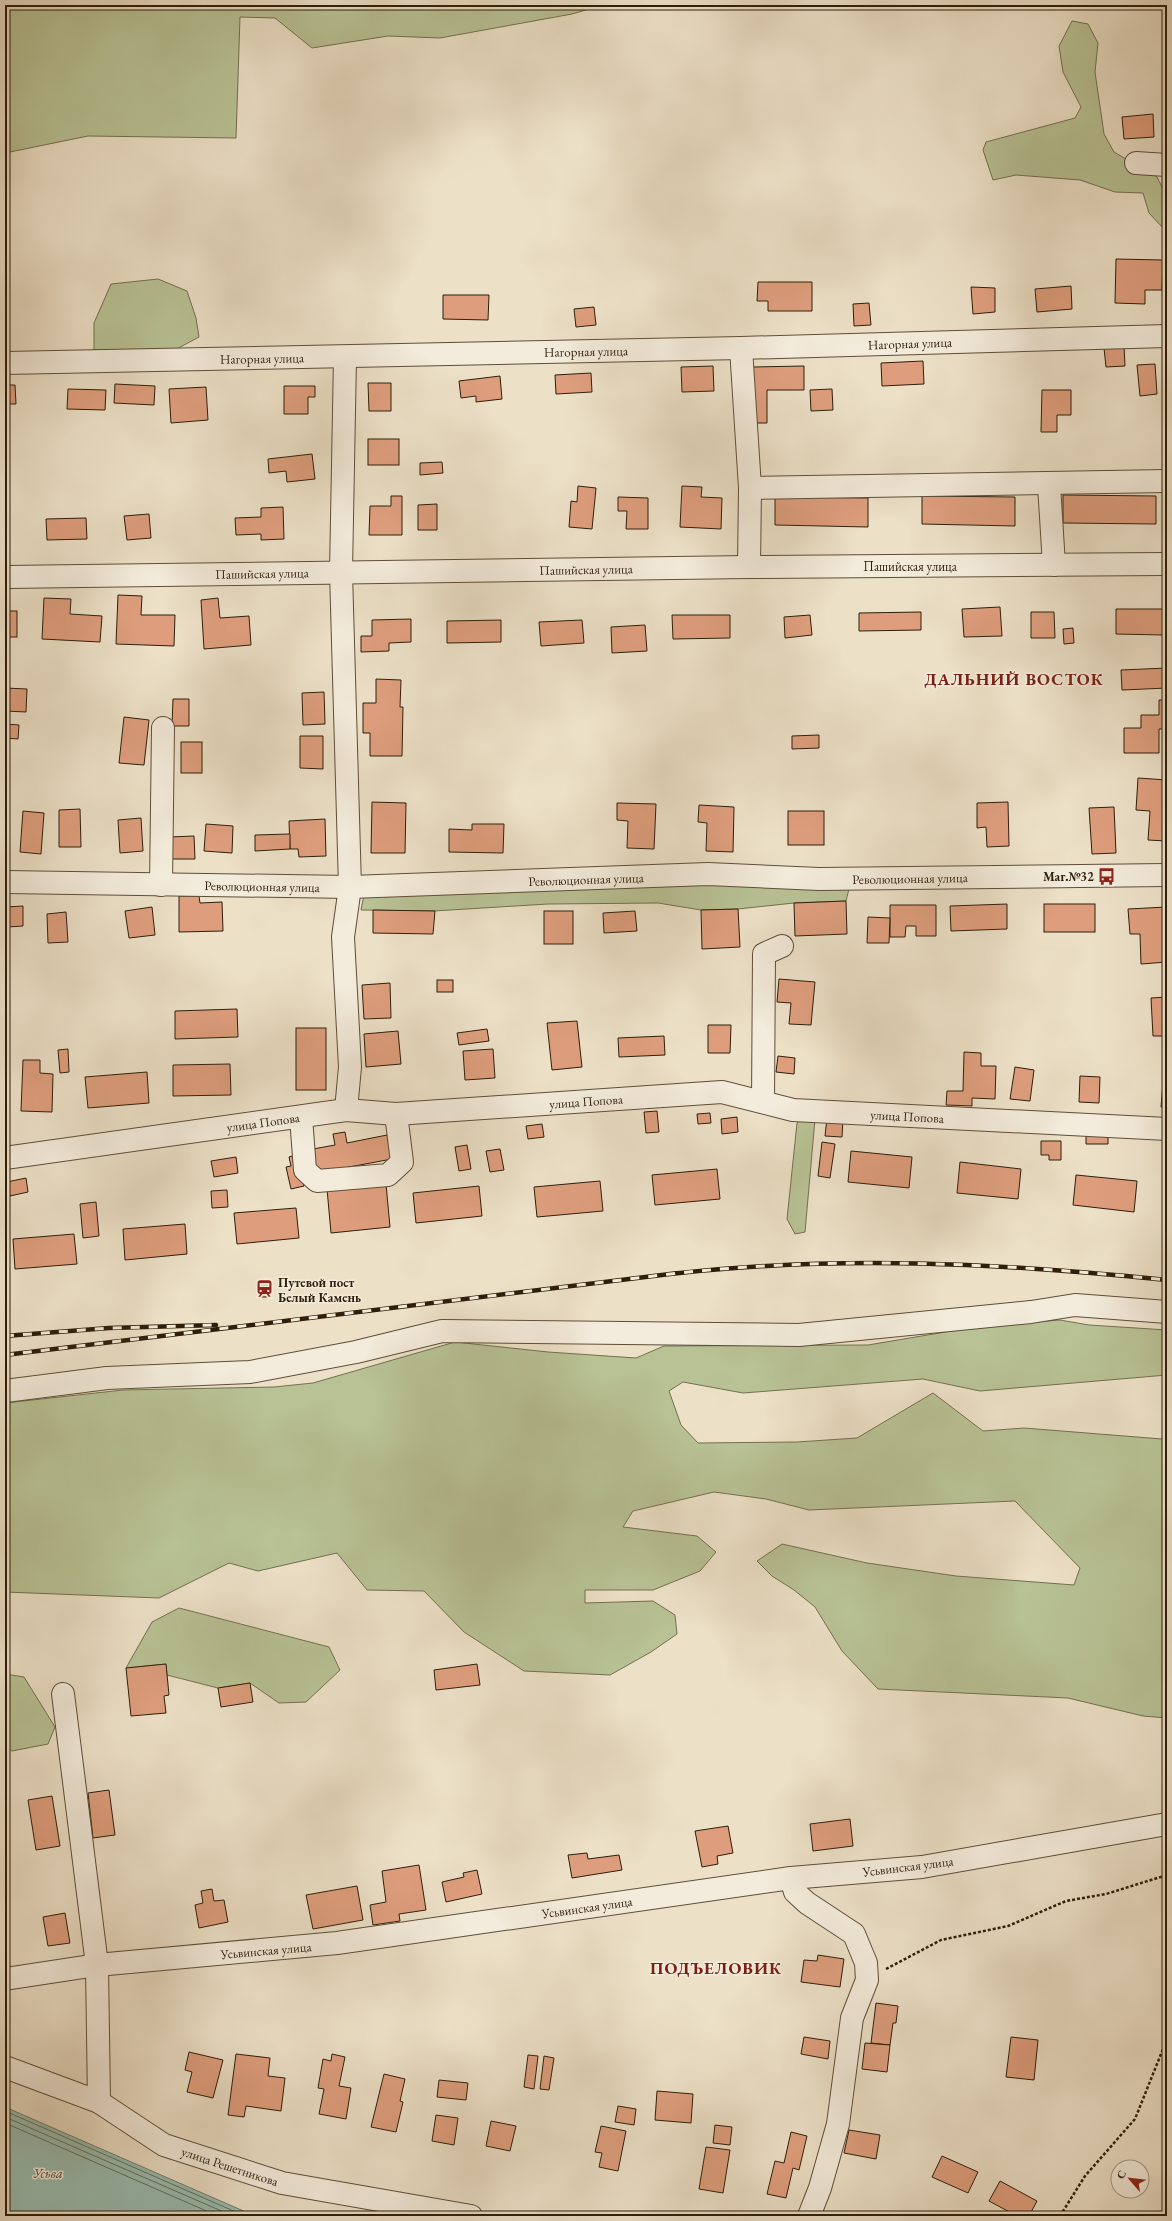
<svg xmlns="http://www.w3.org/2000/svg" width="1172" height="2221" font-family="'EB Garamond',serif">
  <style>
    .green { fill: #b8c295; stroke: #737050 }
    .water { fill: #99bdb1; stroke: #6e7d6e }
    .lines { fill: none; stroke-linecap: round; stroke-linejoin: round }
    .shore { stroke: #646e5e; stroke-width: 1 }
    .building { fill: #de9e7d; stroke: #2e1e0a }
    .minor-casing { stroke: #5e4e39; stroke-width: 24 }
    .path { stroke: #2e1e0a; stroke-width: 2.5; stroke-dasharray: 3 2; stroke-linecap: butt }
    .minor { stroke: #f3ebdb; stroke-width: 22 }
    .rail-casing { stroke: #2e1e0a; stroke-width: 4.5 }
    .rail { stroke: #f3ebdb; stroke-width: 3; stroke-dasharray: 9; stroke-linecap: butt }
    .labels { text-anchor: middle; stroke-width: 3; stroke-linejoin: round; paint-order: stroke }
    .street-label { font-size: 13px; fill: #2e1e0a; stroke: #f3ebdb }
    .poi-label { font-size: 13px; font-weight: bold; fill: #2e1e0a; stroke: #f3ebdb; text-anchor: end }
    .water-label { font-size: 14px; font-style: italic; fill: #4e4e3c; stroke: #f3ebdb }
    .district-label { font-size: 17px; font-weight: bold; letter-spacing: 1px; fill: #7a1f14; stroke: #f3ebdb }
  </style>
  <rect width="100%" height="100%" fill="#ece0c7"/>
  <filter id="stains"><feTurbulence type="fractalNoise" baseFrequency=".005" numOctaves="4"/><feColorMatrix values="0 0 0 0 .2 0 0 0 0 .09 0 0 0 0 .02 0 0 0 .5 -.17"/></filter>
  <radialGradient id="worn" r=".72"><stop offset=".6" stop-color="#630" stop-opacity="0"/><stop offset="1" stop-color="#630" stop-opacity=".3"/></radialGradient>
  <g class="green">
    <path d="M5 5H603L572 14 440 38 388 36 312 48 275 18 240 17 236 138 88 136 5 153Z"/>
    <path d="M1072 21 1088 24 1098 43 1095 72 1104 134 1114 152 1157 177 1167 197V224L1163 228 1149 213 1143 193 1115 192 1080 180 1016 175 993 180 983 150 986 142 1075 118 1081 107 1063 72 1059 46Z"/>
    <path d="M158 279 187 291 196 318 199 337 171 352 94 350V323L111 284Z"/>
    <path d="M700 883 850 885 846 901 794 903 738 909 701 910 658 903 548 904 434 911 361 910 364 895C476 890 588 890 700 883Z"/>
    <path d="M805 1117 815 1119 805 1232 795 1234 787 1219 797 1123Z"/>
    <path d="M1060 1320 1089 1325 1167 1330V1375L980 1391 923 1379 743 1393 683 1382 669 1391 681 1425 698 1443 797 1442 857 1438 933 1393 983 1431 1024 1428 1162 1439 1167 1437V1718L1143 1716 1068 1698 878 1689 842 1651 815 1607 794 1590 772 1576 757 1561 782 1544 867 1563 956 1576 1074 1585 1080 1568 1015 1501 809 1510 766 1499 714 1492 633 1511 623 1527 697 1536 716 1552 700 1571 653 1590H585V1603L653 1601 675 1615 677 1634 651 1652 610 1675 524 1671 464 1632 424 1591 367 1590 337 1553 258 1571 229 1563 159 1598 5 1592V1403L123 1390 274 1387 313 1383 455 1342 548 1352 636 1358 664 1346 868 1345 981 1326Z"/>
    <path d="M179 1608 329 1647 340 1670 306 1702 279 1703 250 1683 218 1688 167 1675 166 1664 126 1668 152 1622Z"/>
    <path d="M5 1674 24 1677 55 1727 48 1744 12 1751 5 1746Z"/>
  </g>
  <path class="water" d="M5 2107 255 2216H5Z"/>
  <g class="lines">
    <g class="shore">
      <path d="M5 2111 245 2216"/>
      <path d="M5 2117 233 2216"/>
      <path d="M5 2123 218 2216"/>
    </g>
  </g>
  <g class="building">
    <path d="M1153 114 1154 137 1124 139 1122 117Z"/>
    <path d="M1116 259 1163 260 1162 290H1145V304L1115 303Z"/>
    <path d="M758 282H812V311H768V301H757Z"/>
    <path d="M1071 286 1072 309 1037 312 1035 289Z"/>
    <path d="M971 287 995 288V312L973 314Z"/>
    <path d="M443 295H489L488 320 443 319Z"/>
    <path d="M869 303 871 325 854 326 853 304Z"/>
    <path d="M594 307 596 325 576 327 574 309Z"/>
    <path d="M1124 346 1125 366 1106 367 1104 348Z"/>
    <path d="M923 361 924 384 882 386 881 363Z"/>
    <path d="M1155 364 1157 394 1140 396 1137 365Z"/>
    <path d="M713 366 714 391 682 392 681 367Z"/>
    <path d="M804 366V390H767V423H753V367Z"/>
    <path d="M591 373 592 392 556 394 555 375Z"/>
    <path d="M500 376 502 399 476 402V396L461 398 459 381Z"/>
    <path d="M368 383H391V411H369Z"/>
    <path d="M115 384 155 386 154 405 114 403Z"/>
    <path d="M5 385H15L16 404H5Z"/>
    <path d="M284 386H315V397H308V414H284Z"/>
    <path d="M206 387 208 420 171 423 169 389Z"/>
    <path d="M68 389 106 390 105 410 67 409Z"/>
    <path d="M832 389 833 410 811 411 810 390Z"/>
    <path d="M1042 390H1071V415H1057V432H1041Z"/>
    <rect x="368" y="439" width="31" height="26"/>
    <path d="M312 454 315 479 287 482 286 471 269 473 268 459Z"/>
    <path d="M442 462 443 473 420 475V463Z"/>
    <path d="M578 486 596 488 592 529 569 527 571 501 577 502Z"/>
    <path d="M682 486 702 487 701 497 722 498 721 529 680 527Z"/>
    <path d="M1063 495 1156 496V524L1063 523Z"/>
    <path d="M391 496H402V535H369L370 506H391Z"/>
    <path d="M922 496 1015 497V526L922 524Z"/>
    <path d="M618 497 648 498V529H626L627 511H618Z"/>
    <path d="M775 497 868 498V527L775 525Z"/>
    <path d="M437 504V530H418V505Z"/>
    <path d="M283 507 284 539 261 540V534L236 535 235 518 261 517V508Z"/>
    <path d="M149 514 151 538 127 540 124 516Z"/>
    <path d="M86 518 87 539 47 540 46 519Z"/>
    <path d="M118 595 142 596 141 615H175L174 646 116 644Z"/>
    <path d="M44 598 71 599 70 614 102 616 100 642 42 639Z"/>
    <path d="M218 598 220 618 249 616 251 645 204 649 201 600Z"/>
    <path d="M1000 607 1002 636 964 637 962 609Z"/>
    <path d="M1116 609H1163V635L1116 634Z"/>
    <rect x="5" y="611" width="12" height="26"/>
    <path d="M921 612V630L859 631V613Z"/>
    <path d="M1031 612H1054L1055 638H1031Z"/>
    <path d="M672 615H730V638L673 639Z"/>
    <path d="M810 615 812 635 785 638 784 617Z"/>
    <path d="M411 619V642L389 643V651L361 652V636H372V620Z"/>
    <path d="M501 620V642L447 643V621Z"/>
    <path d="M582 620 584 643 541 646 539 622Z"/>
    <path d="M645 625 647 651 612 653 611 627Z"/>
    <path d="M1073 628 1074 643 1064 644 1063 629Z"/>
    <path d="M1167 668V688L1122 690 1121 670Z"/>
    <path d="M376 679 401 680 400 707H403L402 756H370V733H363V703H376Z"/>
    <path d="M5 688 27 689 26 712 5 711Z"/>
    <path d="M324 692 325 724 303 725 302 693Z"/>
    <path d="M173 699H189V726H172Z"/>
    <path d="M1159 700H1167V729H1159V753H1124V728H1141V715H1159Z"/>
    <path d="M124 717 149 720 144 765 119 763Z"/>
    <path d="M5 724 19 725 18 739 5 738Z"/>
    <path d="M819 735V748L792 749V736Z"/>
    <path d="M300 736H323V769L300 768Z"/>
    <rect x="181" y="742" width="21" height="31"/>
    <path d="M1138 778 1167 780V841L1148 840 1150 811 1136 810Z"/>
    <path d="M372 802 406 803 405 853H371Z"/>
    <path d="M1008 802 1009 846 987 847 986 827 977 828V803Z"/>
    <path d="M617 803 656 804 654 849 627 848 628 821 617 820Z"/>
    <path d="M699 805 734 807 733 852 706 851 707 823 698 822Z"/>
    <path d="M1114 807 1116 853 1092 854 1089 808Z"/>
    <path d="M80 809 81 847H59V810Z"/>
    <path d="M23 811 44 813 41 854 20 852Z"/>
    <rect x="788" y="811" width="36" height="34"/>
    <path d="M141 818 143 851 120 853 118 820Z"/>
    <path d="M325 819 326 856 299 857 298 849H290L289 821Z"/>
    <path d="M206 824 233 826 232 853 204 851Z"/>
    <path d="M472 824H504L503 853 449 852V829L472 830Z"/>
    <path d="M290 834V849L255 851V835Z"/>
    <path d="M194 836 195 859H169V837Z"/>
    <path d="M179 896H199L200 903 222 902 223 931 179 932Z"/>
    <path d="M846 901 847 934 795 936 794 903Z"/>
    <path d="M1007 904V929L951 931 950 906Z"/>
    <rect x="1044" y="904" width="51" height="28"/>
    <path d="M890 905H936V936H916V926H906L905 937H890Z"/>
    <path d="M23 906V926L7 927 6 907Z"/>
    <path d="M152 907 155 935 129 938 125 911Z"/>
    <path d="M1167 907V962L1141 964 1140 934H1130L1128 909Z"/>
    <path d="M738 909 740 947 702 949 701 910Z"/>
    <path d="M373 910 435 911 433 934 373 933Z"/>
    <rect x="544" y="911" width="29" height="33"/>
    <path d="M635 911 637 931 604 933 603 913Z"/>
    <path d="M66 912 68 942 48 943 47 914Z"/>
    <path d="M868 917 890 918 889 943H867Z"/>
    <path d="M779 979 815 982 811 1025 789 1024 791 1003 777 1002Z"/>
    <rect x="437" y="980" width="16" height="12"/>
    <path d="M390 983 391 1018 364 1019 362 985Z"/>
    <path d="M1167 997V1036H1153L1151 998Z"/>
    <path d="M237 1009 238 1037 175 1039V1011Z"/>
    <path d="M577 1021 582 1067 552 1070 547 1023Z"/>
    <path d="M708 1025H731L730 1053H708Z"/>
    <rect x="296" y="1028" width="30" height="62"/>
    <path d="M487 1029 489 1041 459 1045 457 1033Z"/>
    <path d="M398 1031 401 1064 366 1067 364 1034Z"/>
    <path d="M664 1036 665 1055 619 1057 618 1038Z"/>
    <path d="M68 1049 69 1072 60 1073 58 1050Z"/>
    <path d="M493 1049 495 1078 465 1080 463 1051Z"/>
    <path d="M964 1052 981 1053V1066H996L995 1099 972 1098V1106L946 1105 947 1091H963Z"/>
    <path d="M778 1056 795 1058 794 1074 776 1072Z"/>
    <path d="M1165 1059H1167V1108L1161 1107Z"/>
    <path d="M23 1060H40V1073L53 1074 52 1112 21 1111Z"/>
    <path d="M230 1064 231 1095 173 1096V1065Z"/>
    <path d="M1015 1067 1034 1070 1030 1101 1010 1099Z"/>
    <path d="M147 1072 149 1103 88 1108 85 1077Z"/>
    <path d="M1080 1076 1100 1077 1099 1103 1079 1102Z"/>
    <path d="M657 1111 659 1132 646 1133 644 1112Z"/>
    <path d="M710 1113 711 1123 698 1124 697 1114Z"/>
    <path d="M737 1117 738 1132 722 1134 721 1119Z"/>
    <path d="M827 1118 843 1119 842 1137 825 1136Z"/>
    <path d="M542 1124 544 1137 528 1139 526 1126Z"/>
    <path d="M345 1132 347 1143 387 1135 392 1159 317 1173 313 1149 335 1145 333 1134Z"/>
    <path d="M1086 1132 1108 1133V1144H1086Z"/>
    <path d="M1041 1141H1061V1160H1049V1155H1041Z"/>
    <path d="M822 1142 835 1144 830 1178 818 1176Z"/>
    <path d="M467 1145 471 1169 459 1171 455 1147Z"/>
    <path d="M500 1149 504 1170 490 1172 486 1151Z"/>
    <path d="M851 1151 912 1157 909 1188 848 1182Z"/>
    <path d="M296 1155 304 1186 291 1189 286 1167 291 1166 289 1157Z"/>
    <path d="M236 1157 238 1173 214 1177 211 1161Z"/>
    <path d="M960 1162 1021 1169 1018 1199 957 1193Z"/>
    <path d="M717 1169 720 1199 655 1205 652 1175Z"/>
    <path d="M1076 1175 1137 1181 1134 1212 1073 1205Z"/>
    <path d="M26 1178 28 1192 10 1196 7 1182Z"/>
    <path d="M600 1181 603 1211 537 1217 534 1187Z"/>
    <path d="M386 1184 390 1227 331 1233 327 1189Z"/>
    <path d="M479 1186 482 1216 416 1223 413 1193Z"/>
    <path d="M227 1190 228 1207 212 1208 211 1191Z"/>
    <path d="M96 1202 99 1236 83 1238 80 1204Z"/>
    <path d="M296 1208 299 1238 237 1244 234 1213Z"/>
    <path d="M185 1224 187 1254 125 1260 123 1229Z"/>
    <path d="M74 1234 77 1264 15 1269 13 1239Z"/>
    <path d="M268 1281 269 1297H261L260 1282Z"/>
    <path d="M166 1664 169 1695 164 1696 166 1713 131 1716 126 1668Z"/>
    <path d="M477 1664 480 1685 436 1690 434 1670Z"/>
    <path d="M250 1683 253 1702 221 1707 218 1688Z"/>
    <path d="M109 1790 115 1835 93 1838 88 1793Z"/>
    <path d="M52 1796 60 1846 36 1850 28 1800Z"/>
    <path d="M850 1819 853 1846 813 1851 810 1824Z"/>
    <path d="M728 1826 733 1853 717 1856 718 1864 702 1867 695 1831Z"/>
    <path d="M587 1853 588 1859 619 1855 622 1870 572 1878 568 1855Z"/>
    <path d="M419 1865 426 1910 399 1914 400 1921 373 1925 370 1905 386 1902 382 1871Z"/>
    <path d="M477 1870 482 1894 446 1902 442 1882 464 1877 463 1873Z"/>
    <path d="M357 1886 363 1920 313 1929 306 1895Z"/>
    <path d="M212 1889 214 1901 224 1900 228 1922 199 1928 195 1905 203 1903 201 1891Z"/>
    <path d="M65 1913 70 1943 48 1946 43 1917Z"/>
    <path d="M818 1955 844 1959 840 1987 801 1982 804 1960 817 1961Z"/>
    <path d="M876 2003 898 2006 896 2023H893L890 2045 871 2043Z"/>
    <path d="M804 2037 830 2041 828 2059 801 2054Z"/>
    <path d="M1011 2037 1038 2040 1034 2080 1006 2077Z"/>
    <path d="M865 2043 890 2045 887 2072 862 2069Z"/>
    <path d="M189 2052 223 2060 213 2098 187 2092 192 2072 185 2070Z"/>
    <path d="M236 2054 270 2058 268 2076 285 2078 281 2111 246 2106 244 2117 228 2115Z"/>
    <path d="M332 2054 345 2057 339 2086 351 2088 346 2119 319 2114 324 2089 318 2088 323 2059 331 2061Z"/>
    <path d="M528 2055 538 2056 534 2089 524 2087Z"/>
    <path d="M544 2056 554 2058 549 2090 540 2089Z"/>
    <path d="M384 2074 405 2079 400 2101 403 2102 396 2132 371 2127Z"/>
    <path d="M439 2080 468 2083 466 2100 437 2097Z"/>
    <path d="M657 2091 693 2094 691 2123 655 2120Z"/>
    <path d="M618 2106 636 2109 634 2125 615 2122Z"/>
    <path d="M436 2115 458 2118 454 2145 432 2141Z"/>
    <path d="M491 2121 516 2126 510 2151 486 2146Z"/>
    <path d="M715 2125 732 2127 730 2145 713 2143Z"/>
    <path d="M601 2126 626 2131 618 2171 599 2167 602 2153 595 2152Z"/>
    <path d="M849 2130 880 2135 876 2159 844 2153Z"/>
    <path d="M791 2132 807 2136 799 2170 793 2168 786 2198 767 2194 775 2161 784 2163Z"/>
    <path d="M706 2147 730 2150 723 2193 699 2189Z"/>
    <path d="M942 2156 978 2172 968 2193 932 2177Z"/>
    <path d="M1000 2181 1037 2201 1029 2216H1017L989 2201Z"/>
  </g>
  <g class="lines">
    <defs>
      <g id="minor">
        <path d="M1136 163 1167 165"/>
        <path d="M741 348 750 488 749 567"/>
        <path d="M345 357 341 572 350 887 343 937 350 1067 346 1110"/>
        <path d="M5 363 741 348 1167 336"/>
        <path d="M1049 485 1054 565"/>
        <path d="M750 488 1167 481"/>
        <path d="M5 577 749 567 1167 564"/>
        <path d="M5 882 350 887 708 874 819 879 1167 875"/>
        <path d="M161 885 163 728"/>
        <path d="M763 1102 764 954 782 946"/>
        <path d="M301 1117 305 1170 317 1181 388 1175 402 1162 396 1114"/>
        <path d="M5 1158 346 1110 396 1114 722 1092 793 1110 1167 1129"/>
        <path d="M5 1391 107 1378 250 1372 356 1352 442 1331 799 1335 1031 1312 1075 1305 1167 1312"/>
        <path d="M63 1694 97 1965 99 2102"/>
        <path d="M791 1878 795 1892 807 1903 854 1934 866 1963 867 1980 852 2018 838 2124 820 2188 809 2216"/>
        <path d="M5 1979 97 1965 337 1943 791 1878 922 1867 1167 1824"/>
        <path d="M5 2067 99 2102 164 2145 282 2183 471 2216"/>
      </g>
    </defs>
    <use href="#minor" class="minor-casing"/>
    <g class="path">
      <path d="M886 1969 941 1940 1008 1926 1066 1901 1106 1894 1167 1875"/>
      <path d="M1060 2216 1085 2176 1135 2119 1167 2039"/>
    </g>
    <use href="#minor" class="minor"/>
    <defs>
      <g id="rail">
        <path d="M5 1336 109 1328 216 1325"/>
        <path d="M5 1355 670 1274C838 1255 999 1263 1167 1280"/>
      </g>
    </defs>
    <use href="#rail" class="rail-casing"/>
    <use href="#rail" class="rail"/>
  </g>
  <defs>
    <symbol id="bus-bare" viewBox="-9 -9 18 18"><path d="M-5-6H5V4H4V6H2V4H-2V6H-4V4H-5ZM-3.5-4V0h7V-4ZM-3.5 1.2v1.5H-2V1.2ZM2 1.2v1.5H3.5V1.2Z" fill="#8f2418" stroke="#f3ebdb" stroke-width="2.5" paint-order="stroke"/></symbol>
    <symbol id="station-bare" viewBox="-9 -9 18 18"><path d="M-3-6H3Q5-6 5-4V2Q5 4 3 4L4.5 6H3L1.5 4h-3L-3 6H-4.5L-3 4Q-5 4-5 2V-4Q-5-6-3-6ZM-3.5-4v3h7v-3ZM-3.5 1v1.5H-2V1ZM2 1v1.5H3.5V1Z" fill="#8f2418" stroke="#f3ebdb" stroke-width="2.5" paint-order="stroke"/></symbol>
  </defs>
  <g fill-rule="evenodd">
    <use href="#bus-bare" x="1094" y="864" width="25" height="25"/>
    <use href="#station-bare" x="252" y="1276" width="25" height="25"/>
  </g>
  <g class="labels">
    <g class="street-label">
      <text transform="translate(910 343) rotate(-2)" y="5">Нагорная улица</text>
      <text transform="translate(586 351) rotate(-1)" y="5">Нагорная улица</text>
      <text transform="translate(262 358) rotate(-1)" y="5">Нагорная улица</text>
      <text x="910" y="571">Пашийская улица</text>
      <text transform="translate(586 569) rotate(-1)" y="5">Пашийская улица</text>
      <text transform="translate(262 573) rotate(-1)" y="5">Пашийская улица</text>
      <text transform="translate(910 878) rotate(-1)" y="5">Революционная улица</text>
      <text transform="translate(586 879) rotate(-2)" y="5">Революционная улица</text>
      <text transform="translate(262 886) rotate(1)" y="5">Революционная улица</text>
      <text transform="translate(586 1101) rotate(-4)" y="5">улица Попова</text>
      <text transform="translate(907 1116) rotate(3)" y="5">улица Попова</text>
      <text transform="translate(263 1122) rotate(-8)" y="5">улица Попова</text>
      <text transform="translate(908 1866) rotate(-7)" y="5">Усьвинская улица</text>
      <text transform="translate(587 1907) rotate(-8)" y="5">Усьвинская улица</text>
      <text transform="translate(266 1950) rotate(-5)" y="5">Усьвинская улица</text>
      <text transform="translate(230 2166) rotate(18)" y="5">улица Решетникова</text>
    </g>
    <g class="poi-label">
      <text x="1094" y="881">Маг.№32</text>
      <text x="278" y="1287" text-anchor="start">Путевой пост<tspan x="278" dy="15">Белый Камень</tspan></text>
    </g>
    <g class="water-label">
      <text x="48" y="2178">Усьва</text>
    </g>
    <g class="district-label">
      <text x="1014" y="685">ДАЛЬНИЙ ВОСТОК</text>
      <text x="716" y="1974">ПОДЪЕЛОВИК</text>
    </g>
  </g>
  <rect width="1172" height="2221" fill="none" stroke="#ece0c7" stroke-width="20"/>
  <rect x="6" y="6" width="1160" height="2209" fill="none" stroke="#2e1e0a" stroke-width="2"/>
  <rect x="10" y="10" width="1152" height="2201" fill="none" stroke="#2e1e0a"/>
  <g transform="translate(1130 2179) rotate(298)"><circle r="19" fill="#f3ebdb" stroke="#a49987"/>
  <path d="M0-3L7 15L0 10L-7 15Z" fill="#8f2418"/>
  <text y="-6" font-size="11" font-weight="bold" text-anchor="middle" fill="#2e1e0a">С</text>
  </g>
  <rect width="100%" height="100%" filter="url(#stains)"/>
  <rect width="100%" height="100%" fill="url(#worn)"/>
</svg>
